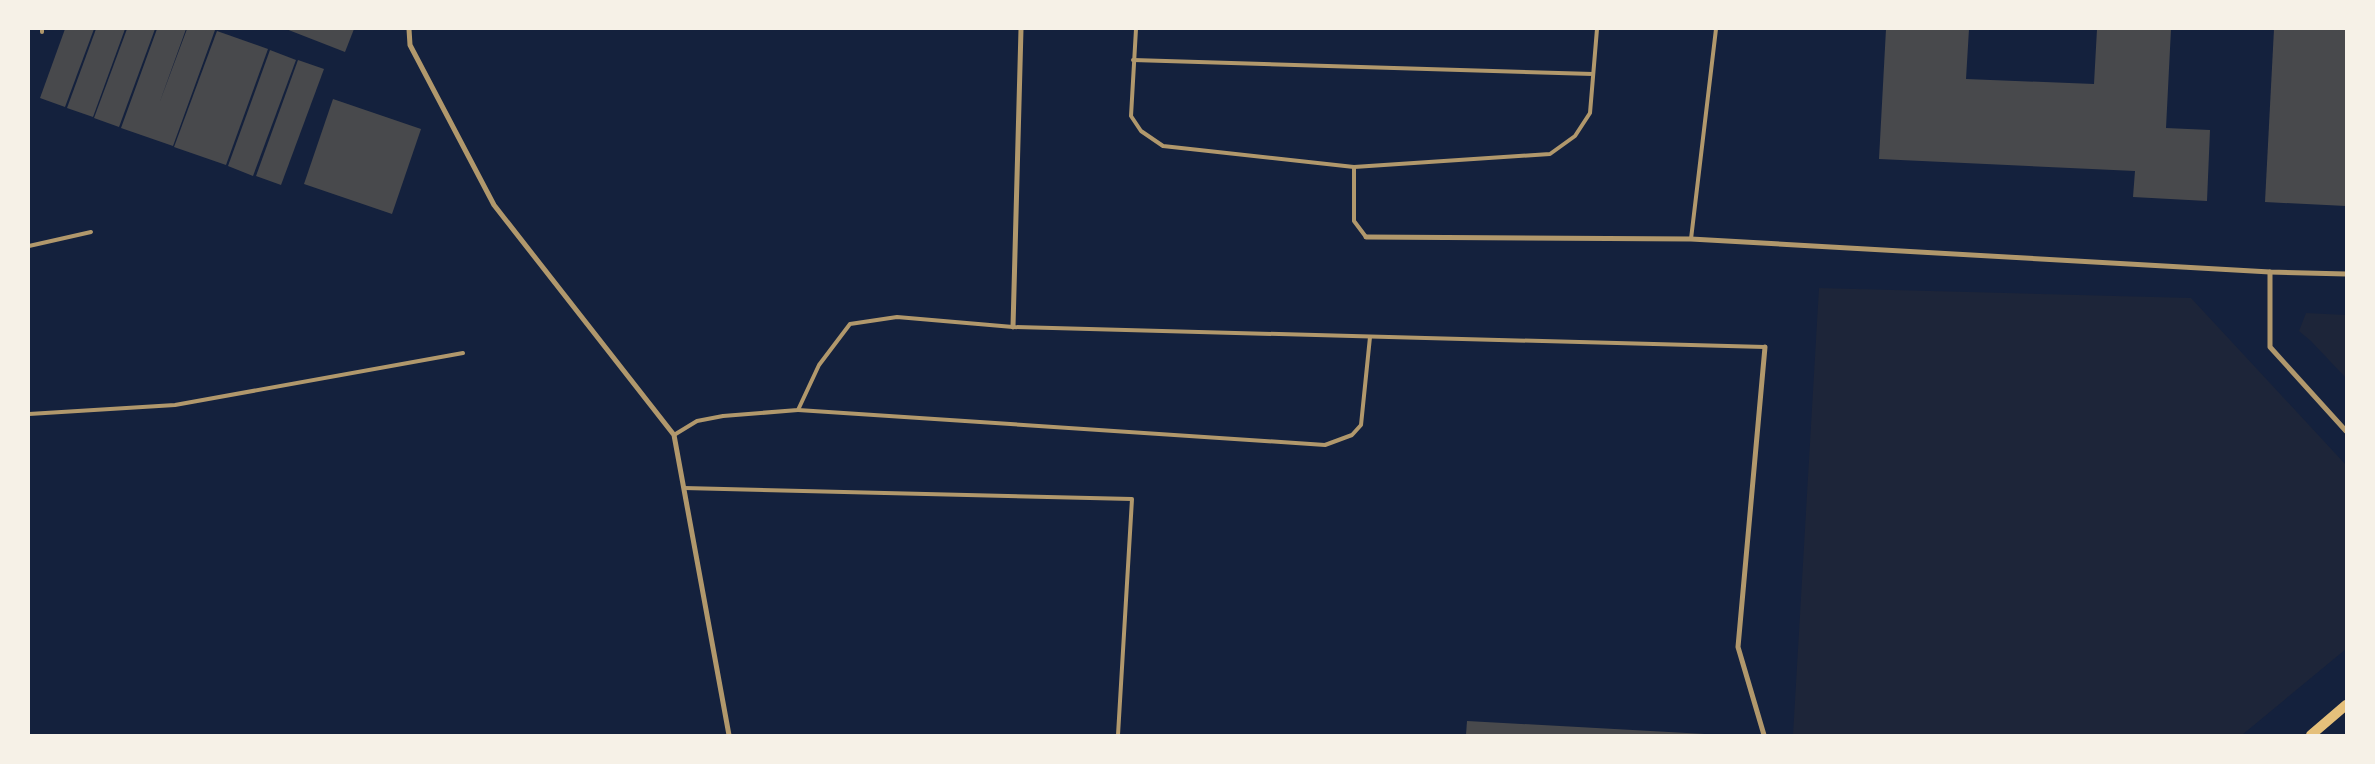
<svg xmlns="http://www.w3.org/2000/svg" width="2375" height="764" font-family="Karla,sans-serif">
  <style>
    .green { fill: #1d2539 }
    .building { fill: #48494c }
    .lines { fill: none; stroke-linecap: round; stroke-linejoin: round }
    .service { stroke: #b1986c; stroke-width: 4 }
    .minor { stroke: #b1986c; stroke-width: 5 }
    .secondary { stroke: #e5c07b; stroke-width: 10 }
  </style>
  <rect width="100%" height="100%" fill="#14213d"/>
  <g class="green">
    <path d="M1819 288 2191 298 2346 465V649L2242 735H1793Z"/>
    <path d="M2306 313 2346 315V378L2311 341 2299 331Z"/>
  </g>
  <g class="building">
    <path d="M65 29H94L65 107 40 98Z"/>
    <path d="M96 29H125L93 117 67 108Z"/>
    <path d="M127 29H155L119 127 94 118Z"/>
    <path d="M157 29H186L159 104 187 29 215 30 173 146 121 128Z"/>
    <path d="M286 29H354L345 52Z"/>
    <path d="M1886 29H1969L1966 79 2094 84 2097 29H2171L2166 128 2210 130 2207 201 2133 197 2135 171 1879 159Z"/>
    <path d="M2274 29H2346V206L2265 202Z"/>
    <path d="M217 31 268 49 226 165 174 147Z"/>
    <path d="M270 50 296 60 253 176 228 166Z"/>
    <path d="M298 60 324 69 281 185 256 176Z"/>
    <path d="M333 99 421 129 392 214 304 184Z"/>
    <path d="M1467 721 1705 734V735H1466Z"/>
  </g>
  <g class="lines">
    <g class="service">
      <path d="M42 29V32"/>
      <path d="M1136 29 1131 116 1141 131 1163 146 1354 167 1550 154 1575 136 1590 113 1597 29"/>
      <path d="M1133 60 1593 74"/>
      <path d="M1354 167V221L1366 237"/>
      <path d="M1691 239 1716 29"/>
      <path d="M29 246 91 232"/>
      <path d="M798 410 1325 445 1352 435 1361 425 1370 337"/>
      <path d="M29 414 175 405 463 353"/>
      <path d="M674 435 697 421 723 416 798 410 819 365 850 324 897 317 1013 327 1765 347"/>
      <path d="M684 488 1132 499 1118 735"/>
    </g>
    <g class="minor">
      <path d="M409 29 410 45 494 205 674 435 729 735"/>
      <path d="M1366 237 1691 239 2270 272 2346 274"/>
      <path d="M2270 272V347L2346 431"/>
      <path d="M1013 327 1021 29"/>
      <path d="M1764 735 1738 647 1765 347"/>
    </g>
    <path class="secondary" d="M2311 735 2346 705"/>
  </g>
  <rect width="2375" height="764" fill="none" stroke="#f6f1e7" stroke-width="60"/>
</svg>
